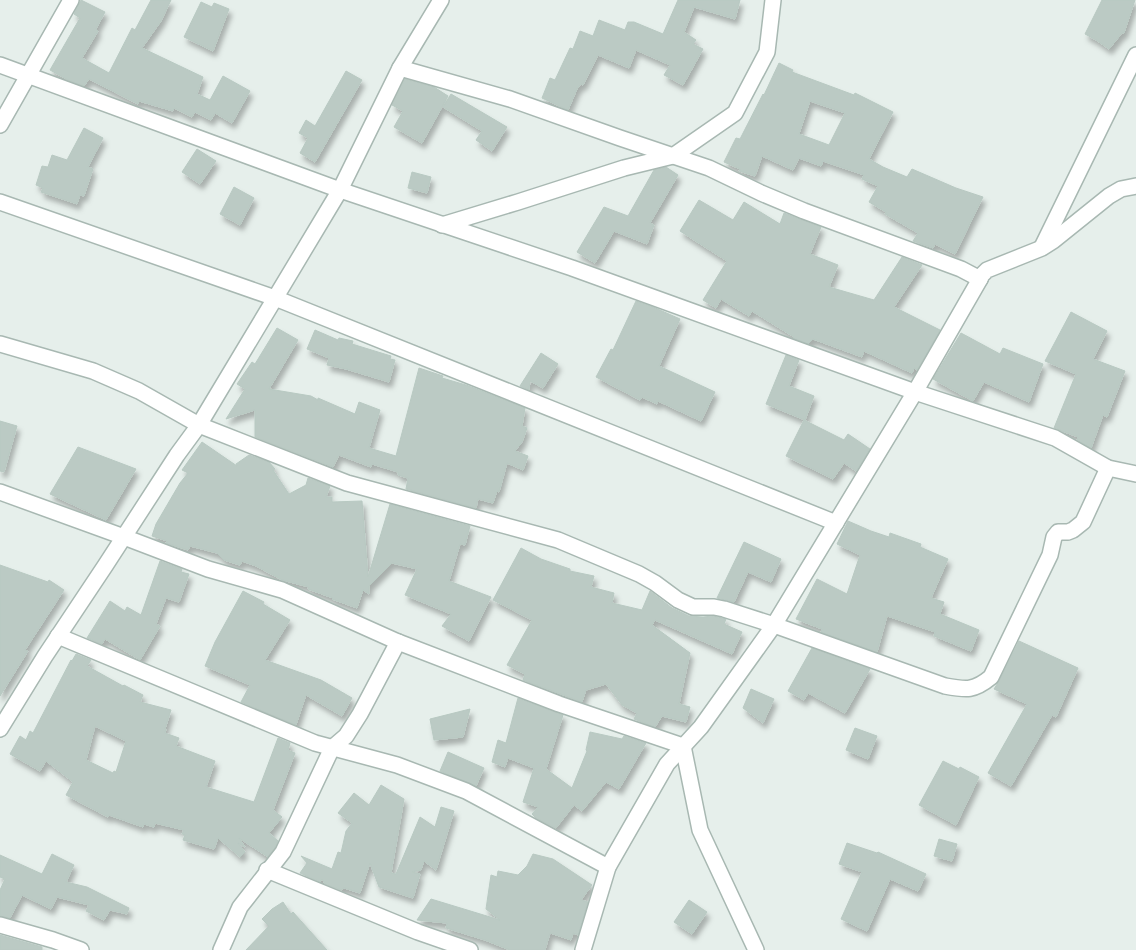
<svg xmlns="http://www.w3.org/2000/svg" width="1136" height="950" font-family="Quicksand,sans-serif">
  <style>
    .building { fill: #bbcac4; stroke: #b8c9c2; fill-rule: evenodd; filter: url(#shadow) }
    .lines { fill: none; stroke-linecap: round; stroke-linejoin: round }
    .minor-casing { stroke: #a8b8b2; stroke-width: 18 }
    .minor { stroke: #fff; stroke-width: 15 }
  </style>
  <defs>
    <filter id="shadow"><feDropShadow dx="3" dy="5.5" stdDeviation="2.5" flood-color="#0004"/></filter>
  </defs>
  <rect width="100%" height="100%" fill="#e6efeb"/>
  <g class="building">
    <path d="M81 0 105 12 96 29 98 31 82 58 109 73 132 28 135 30 151 0H171L161 21 142 48 203 77 197 94 210 100 223 76 250 91 232 123 215 113 211 120 195 112 192 117 174 108 173 111 139 101 138 104 89 79 84 86 68 80 50 70 80 18 74 14Z"/>
    <path d="M678 0H740L735 19 694 7 684 32 696 40 693 44 703 49 683 85 664 75 670 65 636 50 629 68 598 55 583 85 581 84 577 89 568 110 542 98 550 78 555 80 570 48 573 49 580 31 593 36 599 20 625 30 628 22H634L663 34Z"/>
    <path d="M1102 0H1135L1124 33H1122L1109 49 1096 40 1085 34Z"/>
    <path d="M201 2 212 7 214 3 229 9 213 51 184 37Z"/>
    <path d="M779 63 793 70 792 72 854 95 855 93 893 112 869 159 883 167 907 177 912 169 956 188 983 197 955 254 935 244 933 248 913 241 918 233 885 214 886 212 869 202 878 186 862 179 864 175 823 161 821 166 799 158 793 170 762 156 755 176 739 171 740 169 724 162 736 138 740 139 763 94 764 95ZM810 101 845 113 829 145 799 134Z"/>
    <path d="M346 71 362 80 315 162 300 153 308 138 299 133 306 120 315 126Z"/>
    <path d="M405 79 434 87 448 96 422 143 394 127 403 111 392 105Z"/>
    <path d="M451 94 507 127 492 151 476 140 482 131 443 107Z"/>
    <path d="M84 128 103 138 88 167 93 169 84 196 80 195 77 204 41 192 43 188 36 185 42 166 48 167 52 155 67 160Z"/>
    <path d="M197 149 216 161 200 184 182 172Z"/>
    <path d="M666 167 678 175 650 223 654 225 647 244 614 231 595 263 577 252 604 207 628 216 654 170Z"/>
    <path d="M412 172 431 177 427 193 408 188Z"/>
    <path d="M234 187 254 198 240 225 220 214Z"/>
    <path d="M699 200 733 220 744 202 780 224 784 213 821 227 810 254 838 265 829 287 874 300 902 257 922 265 894 307 940 330 917 370 914 368 912 373 864 351 862 357 813 339 808 344 793 338 794 337 752 311 749 316 721 299 716 308 703 300 727 261 680 231Z"/>
    <path d="M636 301 653 307 680 319 659 366 715 392 701 421 658 401 657 404 642 397 640 400 596 377 611 349 613 350Z"/>
    <path d="M1071 312 1107 331 1093 359 1125 371 1107 417 1103 415 1091 448 1077 440 1078 437 1054 428 1076 374 1045 361Z"/>
    <path d="M277 328 298 340 269 389 311 396 318 400V398L355 414 359 402 380 410 369 448 396 456 419 368 443 376 442 378 466 385 525 408 522 426 527 428 522 442 515 451 528 456 523 470 507 463 499 492 497 491 493 503 478 499 476 508 406 489 408 478 398 475V472L372 464 371 467 339 455 333 467 255 437V410L226 419 245 389 237 384 252 362 255 364Z"/>
    <path d="M315 330 338 340 339 338 353 341 352 344 391 356 390 359 395 360 389 382 346 369 327 365 329 358 307 349Z"/>
    <path d="M961 333 1000 354 1003 348 1043 364 1029 402 984 382 973 401 933 379Z"/>
    <path d="M541 353 558 364 543 388 530 381 529 390 520 386Z"/>
    <path d="M786 355 799 360 789 386 814 396 805 420 766 404Z"/>
    <path d="M804 420 844 440 848 434 870 449 856 471 844 463 833 479 786 456Z"/>
    <path d="M0 421 17 426 4 472 0 471Z"/>
    <path d="M202 442 237 466 236 464 249 455 269 462 275 469 273 470 289 494 306 485 308 478 330 486 326 497H332V502L362 501 368 577 390 504 470 526 465 545 460 544 449 581 491 597 469 641 442 626 451 614 405 595 417 569 392 563 369 586V594L363 590 357 608 332 599 333 598 308 589 309 587 282 580 256 566 242 561 240 565 224 560 217 553 190 546 188 550 166 543 167 541 152 536 156 524 180 483 188 473 182 470Z"/>
    <path d="M78 447 136 469 106 520 50 494Z"/>
    <path d="M848 521 871 531 889 537 890 533 921 544 920 547 948 559 931 598 944 602 940 614 979 630 971 651 934 636 935 632 887 616 877 652 821 632 822 629 796 619 817 579 847 594 860 555 837 544Z"/>
    <path d="M744 542 781 559 771 582 748 572 734 602 717 598Z"/>
    <path d="M521 548 541 559 570 569V571L594 576 591 587 614 593 612 603 642 610 650 591 672 608 689 616 703 617 713 616 722 618 726 619 724 624 742 632 732 654 655 620 652 625 690 653 679 704 690 707 686 722 662 716 655 727 634 719 637 713 622 705 606 684 586 690 582 702 523 680 525 674 507 665 532 620 493 600Z"/>
    <path d="M160 561 182 569 181 572 189 574 179 602 166 598 156 624 160 626 140 660 105 639 102 644 87 638 110 601 125 611 127 607 141 615Z"/>
    <path d="M0 565 48 582 49 580 64 590 25 650 28 651 0 696Z"/>
    <path d="M243 591 264 602 263 604 290 620 265 660 321 680 352 698 342 716 306 695 296 725 241 702 250 685 205 666 215 642Z"/>
    <path d="M1019 641 1078 668 1056 717 1052 715 1011 786 988 773 1027 704 994 689 999 681Z"/>
    <path d="M812 648 870 669 845 713 808 693 804 700 788 691Z"/>
    <path d="M76 654 91 660 87 666 123 686 124 685 143 695 140 702 171 710 165 729H166L165 733 179 738 176 746 215 761 206 787 254 802 278 738 290 743 288 750 295 753 273 810 282 817 269 833 278 841 275 847 268 857 239 838 245 847 238 843 245 852 240 857 218 838 214 849 183 840 185 835 182 834 184 830 155 823 154 827 144 824 143 827 109 815 108 817 66 795 73 782 46 761 40 771 10 754 20 736 26 740 30 731 33 733 71 660 72 661ZM95 726 126 741 116 772 114 771 113 773 86 760Z"/>
    <path d="M751 689 774 699 763 723 743 708Z"/>
    <path d="M518 698 563 715 546 769 572 788 587 751 586 750 590 732 622 739 624 736 646 743 619 789 606 782 582 811 574 805 556 828 536 818 532 814 538 807 523 802 534 768 508 758 505 767 492 762 498 740 506 743Z"/>
    <path d="M470 709 463 737 434 740 430 719Z"/>
    <path d="M855 728 877 736 868 759 846 750Z"/>
    <path d="M448 752 484 768 476 786 440 771Z"/>
    <path d="M943 761 959 769 960 767 979 777 956 825 919 805Z"/>
    <path d="M381 785 404 799 391 873 396 874 420 817 435 827 441 807 454 811 436 870 424 861 421 870 412 872 420 874 413 898 379 887 370 863 360 893 344 888 341 890 325 884 322 879 320 882 300 873 307 863 301 856 332 869 338 852 341 853 346 831 352 823 338 813 354 793 369 805Z"/>
    <path d="M939 839 957 844 952 861 934 856Z"/>
    <path d="M847 843 877 853 878 852 926 874 918 891 890 879 867 931 841 919 862 872 839 864Z"/>
    <path d="M52 854 74 865 66 882 87 887 129 908 127 914 110 910 104 920 86 911 89 905 57 897 51 909 22 895 10 918 0 916V890L5 879 0 877V855L42 874Z"/>
    <path d="M533 854 553 859 592 885 581 900 588 902 578 935 573 933 571 940 550 933 545 950H510L485 940 446 928 447 923 417 920 431 899 500 920 486 909 491 875 497 877 498 871 518 875 527 866Z"/>
    <path d="M689 900 707 912 692 934 674 922Z"/>
    <path d="M283 902 291 914 293 912 327 950H246L269 926 262 919 272 909Z"/>
    <path d="M0 935 42 947V950H0Z"/>
  </g>
  <g class="lines">
    <defs>
      <g id="minor">
        <path d="M0 65 340 190 572 268 915 392 1055 438 1108 468 1136 474"/>
        <path d="M400 68 510 99 620 138 709 168 761 193 804 211 961 269 980 279 982 275 987 270 1042 248 1053 241 1109 196 1121 189 1136 186"/>
        <path d="M0 125 71 0"/>
        <path d="M0 202 275 298 836 523"/>
        <path d="M442 225 518 202 624 168 673 156 735 113 767 52 773 0"/>
        <path d="M1042 247 1136 55"/>
        <path d="M0 344 93 371 139 391 199 425 347 483 558 540 639 574 655 583 678 600 693 607H714L724 609 774 625 945 686C967 690 974 691 991 677L1050 555 1054 537 1058 532H1068L1073 530 1083 522 1108 468"/>
        <path d="M0 492 124 537 208 569 282 590 398 642 559 704 683 746 700 830 756 950"/>
        <path d="M58 636 315 743 397 765 466 791 608 867"/>
        <path d="M0 729 45 656 105 566 177 455 199 425 340 190 400 68 441 0"/>
        <path d="M267 870 418 932 470 950"/>
        <path d="M0 925 53 940 81 950"/>
        <path d="M221 950 240 907 283 852 332 748 346 736 360 714 398 642"/>
        <path d="M583 950 608 867 667 764 701 727 774 625 915 392 980 279"/>
      </g>
    </defs>
    <use href="#minor" class="minor-casing"/>
    <use href="#minor" class="minor"/>
  </g>
</svg>
